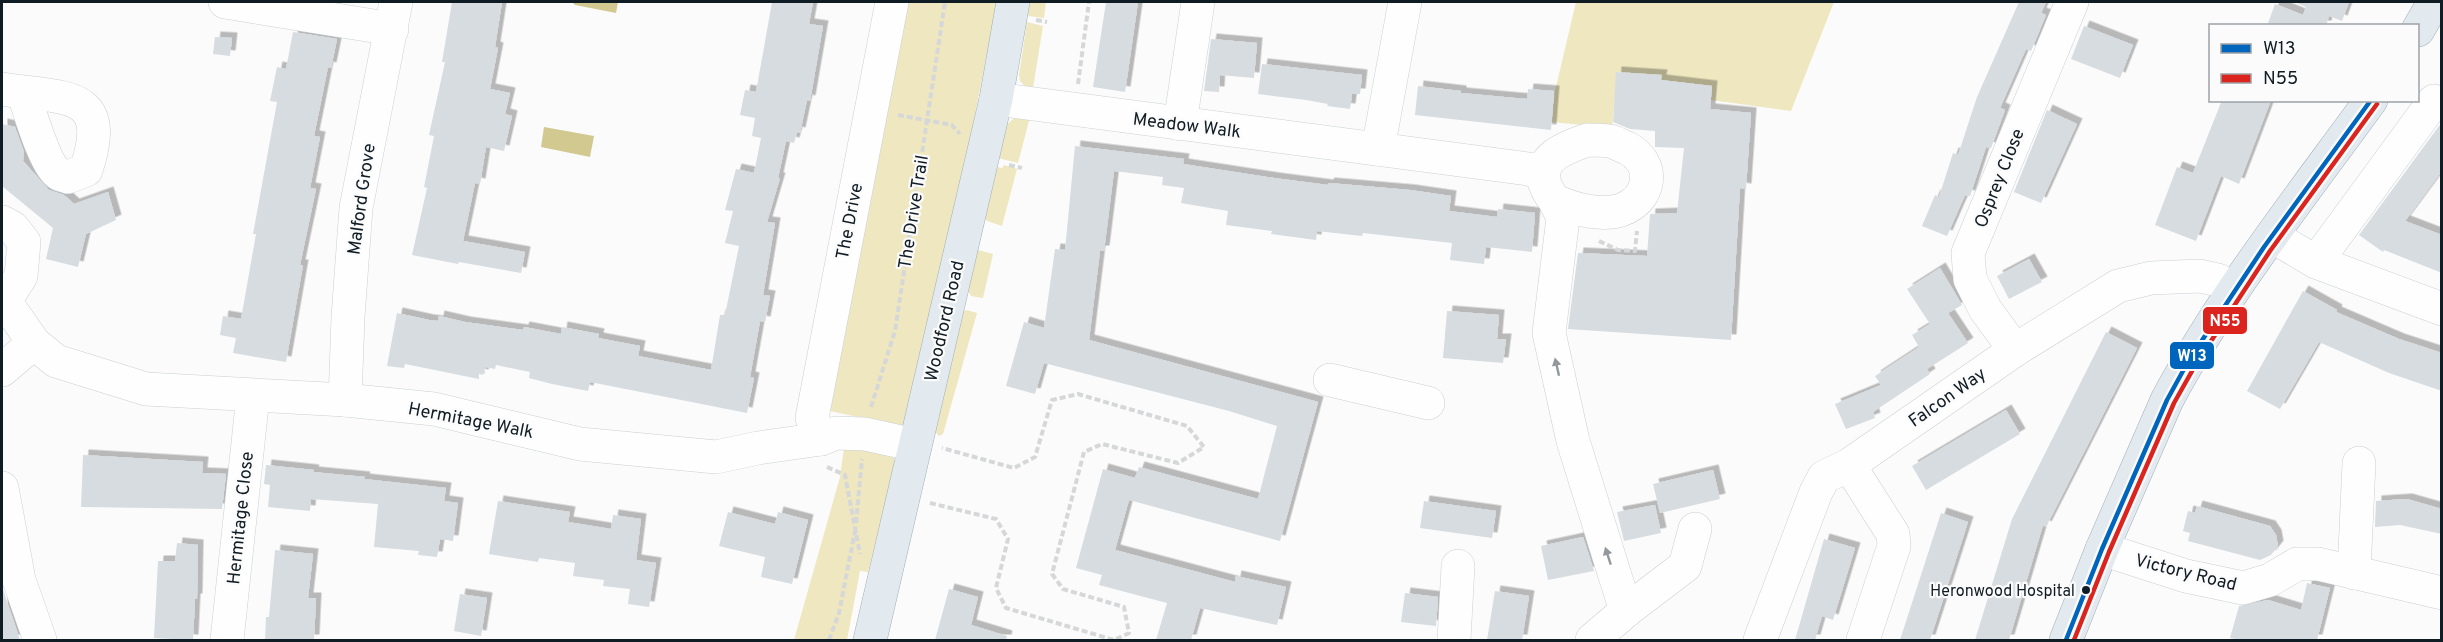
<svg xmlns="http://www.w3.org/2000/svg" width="2443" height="642" font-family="Overpass,sans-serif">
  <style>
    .green { fill: #eee7bf }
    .water { fill: #d2c991 }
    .building { fill: #d6dce0; filter: url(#shadow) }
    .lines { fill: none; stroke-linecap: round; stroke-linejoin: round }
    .minor-casing { stroke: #cad0d3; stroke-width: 34 }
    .major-casing { stroke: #9faeb6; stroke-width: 34 }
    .path { stroke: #d6d7d8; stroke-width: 4; stroke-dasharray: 6 3; stroke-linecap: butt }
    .minor { stroke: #fefefe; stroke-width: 33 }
    .major { stroke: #e2eaef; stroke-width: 33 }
    .bus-1-casing { stroke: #fbfbfb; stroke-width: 9 }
    .bus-2-casing { stroke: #fbfbfb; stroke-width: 9 }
    .bus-1 { stroke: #0065bd; stroke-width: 4.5 }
    .bus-2 { stroke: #dc241f; stroke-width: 4.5 }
    .oneway { fill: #93989c }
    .bus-dot { fill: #101c24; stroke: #fbfbfb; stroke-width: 2 }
    .labels { text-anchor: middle; stroke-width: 4.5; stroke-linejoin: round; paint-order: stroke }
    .bus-label { font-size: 16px; fill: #101c24; stroke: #fbfbfb; text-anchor: end }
    .street-label { font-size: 18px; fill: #101c24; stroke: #fbfbfb }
    .line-badge { stroke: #fbfbfb; stroke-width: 2 }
    .badge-label { font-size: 16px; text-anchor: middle; font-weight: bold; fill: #fff }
  </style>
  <defs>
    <filter id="shadow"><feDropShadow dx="5.5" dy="-5.5" stdDeviation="0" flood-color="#0004"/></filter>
  </defs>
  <rect width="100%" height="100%" fill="#fbfbfb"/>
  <g class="green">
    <path d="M906 2H997L966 160 903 425 900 426 830 411Z"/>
    <path d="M1030 2H1046L1044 18 1028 16Z"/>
    <path d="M1576 2H1834L1791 111 1711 100 1712 86 1661 80V75L1617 72 1612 128 1552 122 1555 91Z"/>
    <path d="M1027 22 1043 26 1032 94 1020 81 1019 75Z"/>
    <path d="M1031 113 1018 163 998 158C1005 131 1001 118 1031 113Z"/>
    <path d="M1004 165 1017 169 1002 226 987 221 985 218 996 167 1002 168Z"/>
    <path d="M978 250 993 254 983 298 971 296 967 289Z"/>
    <path d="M966 310 977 313 943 434 939 436 934 430 961 313Z"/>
    <path d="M844 448 892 452 895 463 868 572 860 571 847 640H794L840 477Z"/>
  </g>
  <g class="water">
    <path d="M572 2H618L616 13 575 5Z"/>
    <path d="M544 127 594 136 590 157 541 147Z"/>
  </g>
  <g class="building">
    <path d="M452 2H502L495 47 498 48 490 89 510 93 505 114 512 116 504 151 486 147 480 184 475 183 463 241 525 252 521 273 459 262 458 264 412 255 427 188 424 187 434 136 429 135 445 62H442Z"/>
    <path d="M772 2H813L809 24 823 26 810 101 807 100 800 133 797 132 794 143 786 141 778 178H780L767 222 775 223 763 295 770 296 765 322 760 321 750 377 754 378 747 413 590 382 588 391 552 384 529 378 530 372 496 365 495 369 485 367 483 375 479 374V379L405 364 404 368 387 366 397 313 429 320 438 321 439 316 465 322 523 330 524 327 561 334 562 327 599 334 598 338 640 346 638 356 711 370 720 315H725L739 246 725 243 733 211 725 210 736 169 754 173 761 138 752 136 755 118 740 115 745 90 756 92Z"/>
    <path d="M1106 2H1138L1125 92 1093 87Z"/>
    <path d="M2019 2H2046L2041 13 2046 15 2031 51 2026 49 2000 108 2005 110 1991 148 1986 147 1970 196 1965 195 1947 236 1922 226 1935 195 1939 197 1953 153 1958 155 1977 97Z"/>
    <path d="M2295 2H2349L2342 21 2329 16 2326 26H2267L2275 4 2303 15 2306 7Z"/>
    <path d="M2084 26 2133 45 2120 78 2071 59Z"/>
    <path d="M293 32 337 39 331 68 328 67 314 136 320 137 310 188 316 189 300 265H303L286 362 233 353 236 338 220 335 223 316 241 319 256 234H253L277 102 270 101 277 67 286 69Z"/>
    <path d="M215 37 232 38 230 56 213 54Z"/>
    <path d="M1211 39 1257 43 1254 78 1220 75 1219 92 1204 91Z"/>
    <path d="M1262 64 1362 75 1360 94H1352L1350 109 1327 106 1328 104 1306 100 1258 94Z"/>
    <path d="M1616 72 1662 75 1661 80 1712 86 1710 109 1751 113 1746 189 1740 188 1731 340 1568 329 1578 253 1647 256 1650 214 1677 213 1684 148 1655 147V131L1630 129 1613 122Z"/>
    <path d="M1418 86 1461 91V93L1527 99 1528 89 1554 91 1551 130 1415 115Z"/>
    <path d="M2222 100H2271L2239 184 2221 176 2196 241 2155 225 2177 167 2193 173Z"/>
    <path d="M2047 110 2077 124 2041 203 2014 192Z"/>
    <path d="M2442 122V171L2405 221 2442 235V273L2384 250 2383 252 2359 235Z"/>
    <path d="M2 124 15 127 24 152 23 161 49 190 64 195 74 204 108 192 116 220 86 234 78 267 46 259 53 228 2 186Z"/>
    <path d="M1075 146 1184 159 1183 164 1274 178 1328 185 1329 183 1410 190 1451 196 1449 211 1497 217 1498 209 1535 213 1532 252 1486 247 1484 264 1450 260 1452 243 1363 233 1362 236 1317 231 1316 240 1271 234 1272 231 1226 225 1228 211 1181 203 1184 188 1162 185 1163 177 1114 171 1104 251H1100L1089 340 1318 402 1280 541 1129 500 1115 550 1235 582 1236 576 1286 587 1277 625 1200 608 1191 640H1156L1167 603 1099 585 1102 575 1076 568 1103 469 1135 478 1139 467 1258 499 1277 426 1229 411 1044 363 1035 394 1006 386 1024 322 1044 328 1055 249 1065 250Z"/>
    <path d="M2029 259 2042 282 2009 299 1997 276Z"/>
    <path d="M1940 268 1962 305 1948 313 1968 343 1927 369 1930 374 1873 412 1875 418 1846 429 1835 404 1881 385 1875 376 1919 347 1912 335 1930 324 1907 289Z"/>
    <path d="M2303 291 2337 310 2336 312 2399 339 2442 353V391L2389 373 2319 342 2280 409 2247 391Z"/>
    <path d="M1447 311 1499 315 1497 339H1506L1503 363 1443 358Z"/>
    <path d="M2106 332 2137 348 2046 527 2043 525 2009 640H1975L2012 519Z"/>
    <path d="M2006 410 2020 434 1926 490 1912 466Z"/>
    <path d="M83 455 203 462 202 473 226 474 222 509 81 507Z"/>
    <path d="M266 465 314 470 313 472 365 477 364 479 446 488 444 501 458 503 453 541 440 539 437 557 418 555 419 551 374 547 378 504 311 499 310 511 268 507 270 485 264 484Z"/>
    <path d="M1713 470 1720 499 1660 513 1653 484Z"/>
    <path d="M2407 499 2442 509V534L2400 525 2375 527 2376 501Z"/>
    <path d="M498 501 570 512 568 522 611 529 613 515 641 519 636 560 656 563 649 607 628 604 630 589 603 586 604 580 573 576 575 563 539 558 538 562 489 554Z"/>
    <path d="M1424 501 1496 511 1492 538 1420 528Z"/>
    <path d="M1655 505 1661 533 1624 541 1617 512Z"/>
    <path d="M2197 506 2270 526 2276 535 2278 546 2271 555 2260 560 2188 541 2190 533 2183 531 2188 511 2195 513Z"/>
    <path d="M728 512 775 524 778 512 808 520 792 584 761 577 765 557 719 546Z"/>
    <path d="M1941 513 1968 522 1930 640H1900Z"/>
    <path d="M1583 537 1594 571 1548 580 1541 546Z"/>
    <path d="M1824 539 1855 548 1833 620 1822 616 1815 640H1795Z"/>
    <path d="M177 543 198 545 197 599H195L193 640 154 638 158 561H175Z"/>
    <path d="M275 550 313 554 308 598H316L314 640H265L266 617H269Z"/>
    <path d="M2307 583 2330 588 2317 640H2240L2230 638 2239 606 2268 600 2301 610Z"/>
    <path d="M2 587 20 640H2Z"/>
    <path d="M949 589 978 597 971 625 1007 636 1006 640H935Z"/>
    <path d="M1495 591 1529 596 1522 640H1487Z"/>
    <path d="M1405 593 1438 597 1436 626 1401 622Z"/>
    <path d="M460 594 487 598 481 636 454 631Z"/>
  </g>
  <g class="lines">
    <defs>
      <g id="minor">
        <path d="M225 2 392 29"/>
        <path d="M2 89C64 99 113 89 86 170L68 177C65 176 62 176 59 174 45 166 29 109 23 92"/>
        <path d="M996 99 1529 169 1542 174"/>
        <path d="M1180 124 1198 2"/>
        <path d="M1587 140C1594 140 1602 140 1610 141 1615 142 1621 146 1627 148 1656 163 1652 199 1621 210 1602 216 1576 210 1558 202 1552 199 1547 190 1545 184 1537 157 1567 147 1587 140Z"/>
        <path d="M1378 149 1405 2"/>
        <path d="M1555 201 1563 218 1549 333 1573 441 1626 611"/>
        <path d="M2 222 13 228 24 242 21 276 5 301"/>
        <path d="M2272 236 2316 262 2442 309"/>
        <path d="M2316 262 2434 101"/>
        <path d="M2 297 34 343 56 361 146 389 345 400 434 409 580 444 716 457 758 448 821 439 836 433 865 434 915 445"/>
        <path d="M2015 350 1985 309 1970 279 1968 253 2072 2"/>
        <path d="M2 370 34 343"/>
        <path d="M1330 380 1428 403"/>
        <path d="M345 400 348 317 356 208 396 2"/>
        <path d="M821 439 812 418 892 2"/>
        <path d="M1849 465 1893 534 1894 546 1863 640"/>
        <path d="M2 488 19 580 40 640"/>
        <path d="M2102 549 2186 576 2243 588 2270 580 2297 564H2318L2442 593"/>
        <path d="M2354 573 2359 463"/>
        <path d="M227 640 253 396"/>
        <path d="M1454 640 1458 566"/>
        <path d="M1592 640 1626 611 1685 566 1695 529"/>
        <path d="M1760 640 1816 492 1824 477 1849 465 2015 350 2118 286 2151 278 2200 276 2218 280 2234 289"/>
      </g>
      <g id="major">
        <path d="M2418 30 2434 2"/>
        <path d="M870 640 996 99 1013 2"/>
        <path d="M2066 640 2102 549 2167 400C2224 293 2300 198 2371 100"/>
      </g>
    </defs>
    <use href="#minor" class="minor-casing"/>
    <use href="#major" class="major-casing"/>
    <g class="path">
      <path d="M1036 20 1047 22"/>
      <path d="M1078 84 1089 2"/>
      <path d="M898 115 952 125 960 134"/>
      <path d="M1009 165 1022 168"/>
      <path d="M1599 241 1618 250 1635 251 1637 231"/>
      <path d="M871 407 895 331 945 2"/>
      <path d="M827 467 845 475 860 554"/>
      <path d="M930 503 996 519 1008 539 996 588 1006 608 1114 640 1129 633 1124 607 1063 589 1052 574 1084 452 1102 444 1178 463 1204 447 1187 426 1078 394 1052 400 1035 457 1014 468 942 448"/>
      <path d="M856 523 862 459"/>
      <path d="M829 640 839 613 855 531"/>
    </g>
    <use href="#minor" class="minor"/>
    <use href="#major" class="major"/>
    <defs>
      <path id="bus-1" d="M2066 640 2102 549 2167 400 2189 360 2264 247 2371 100"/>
      <path id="bus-2" d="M2074 640 2109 552 2174 403 2196 364 2270 251 2377 104"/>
    </defs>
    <use href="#bus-1" class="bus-1-casing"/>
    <use href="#bus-2" class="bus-2-casing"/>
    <use href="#bus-1" class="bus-1"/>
    <use href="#bus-2" class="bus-2"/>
  </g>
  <defs><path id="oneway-solid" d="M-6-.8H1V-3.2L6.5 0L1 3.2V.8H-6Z" transform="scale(1.5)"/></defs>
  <g class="oneway">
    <use href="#oneway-solid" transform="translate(1557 367) rotate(-103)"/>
    <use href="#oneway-solid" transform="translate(1608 556) rotate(-108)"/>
  </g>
  <circle class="bus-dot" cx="2086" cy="590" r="5"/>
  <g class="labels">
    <g class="bus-label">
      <text x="2075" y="596">Heronwood Hospital</text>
    </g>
    <g class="street-label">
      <text transform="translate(1187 125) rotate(7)" y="6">Meadow Walk</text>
      <text transform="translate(1999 178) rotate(-68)" y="6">Osprey Close</text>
      <text transform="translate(361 199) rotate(-82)" y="6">Malford Grove</text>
      <text transform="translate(913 212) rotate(-81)" y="6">The Drive Trail</text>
      <text transform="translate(849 221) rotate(-79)" y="6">The Drive</text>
      <text transform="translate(944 321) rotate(-77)" y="6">Woodford Road</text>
      <text transform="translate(1947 397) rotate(-35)" y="6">Falcon Way</text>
      <text transform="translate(471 420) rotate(11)" y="6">Hermitage Walk</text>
      <text transform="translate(240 518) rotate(-84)" y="6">Hermitage Close</text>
      <text transform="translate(2186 572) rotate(14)" y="6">Victory Road</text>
    </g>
  </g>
  <g class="line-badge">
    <rect x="2202" y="306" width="46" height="29" rx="6" fill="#dc241f"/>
    <rect x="2169" y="341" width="46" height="29" rx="6" fill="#0065bd"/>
  </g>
  <g class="badge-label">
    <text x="2225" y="326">N55</text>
    <text x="2192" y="361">W13</text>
  </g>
  <rect width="2443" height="642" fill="none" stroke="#101c24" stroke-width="6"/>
  <rect x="2209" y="24" width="210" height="78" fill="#fbfbfb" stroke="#9da2a5" stroke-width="1.5"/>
  <rect x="2221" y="44" width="30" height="9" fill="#0065bd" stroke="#9da2a5" stroke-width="1.5"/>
  <text x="2263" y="54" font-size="18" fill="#101c24">W13</text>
  <rect x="2221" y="74" width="30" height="9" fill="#dc241f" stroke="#9da2a5" stroke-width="1.5"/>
  <text x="2263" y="84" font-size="18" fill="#101c24">N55</text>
</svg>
